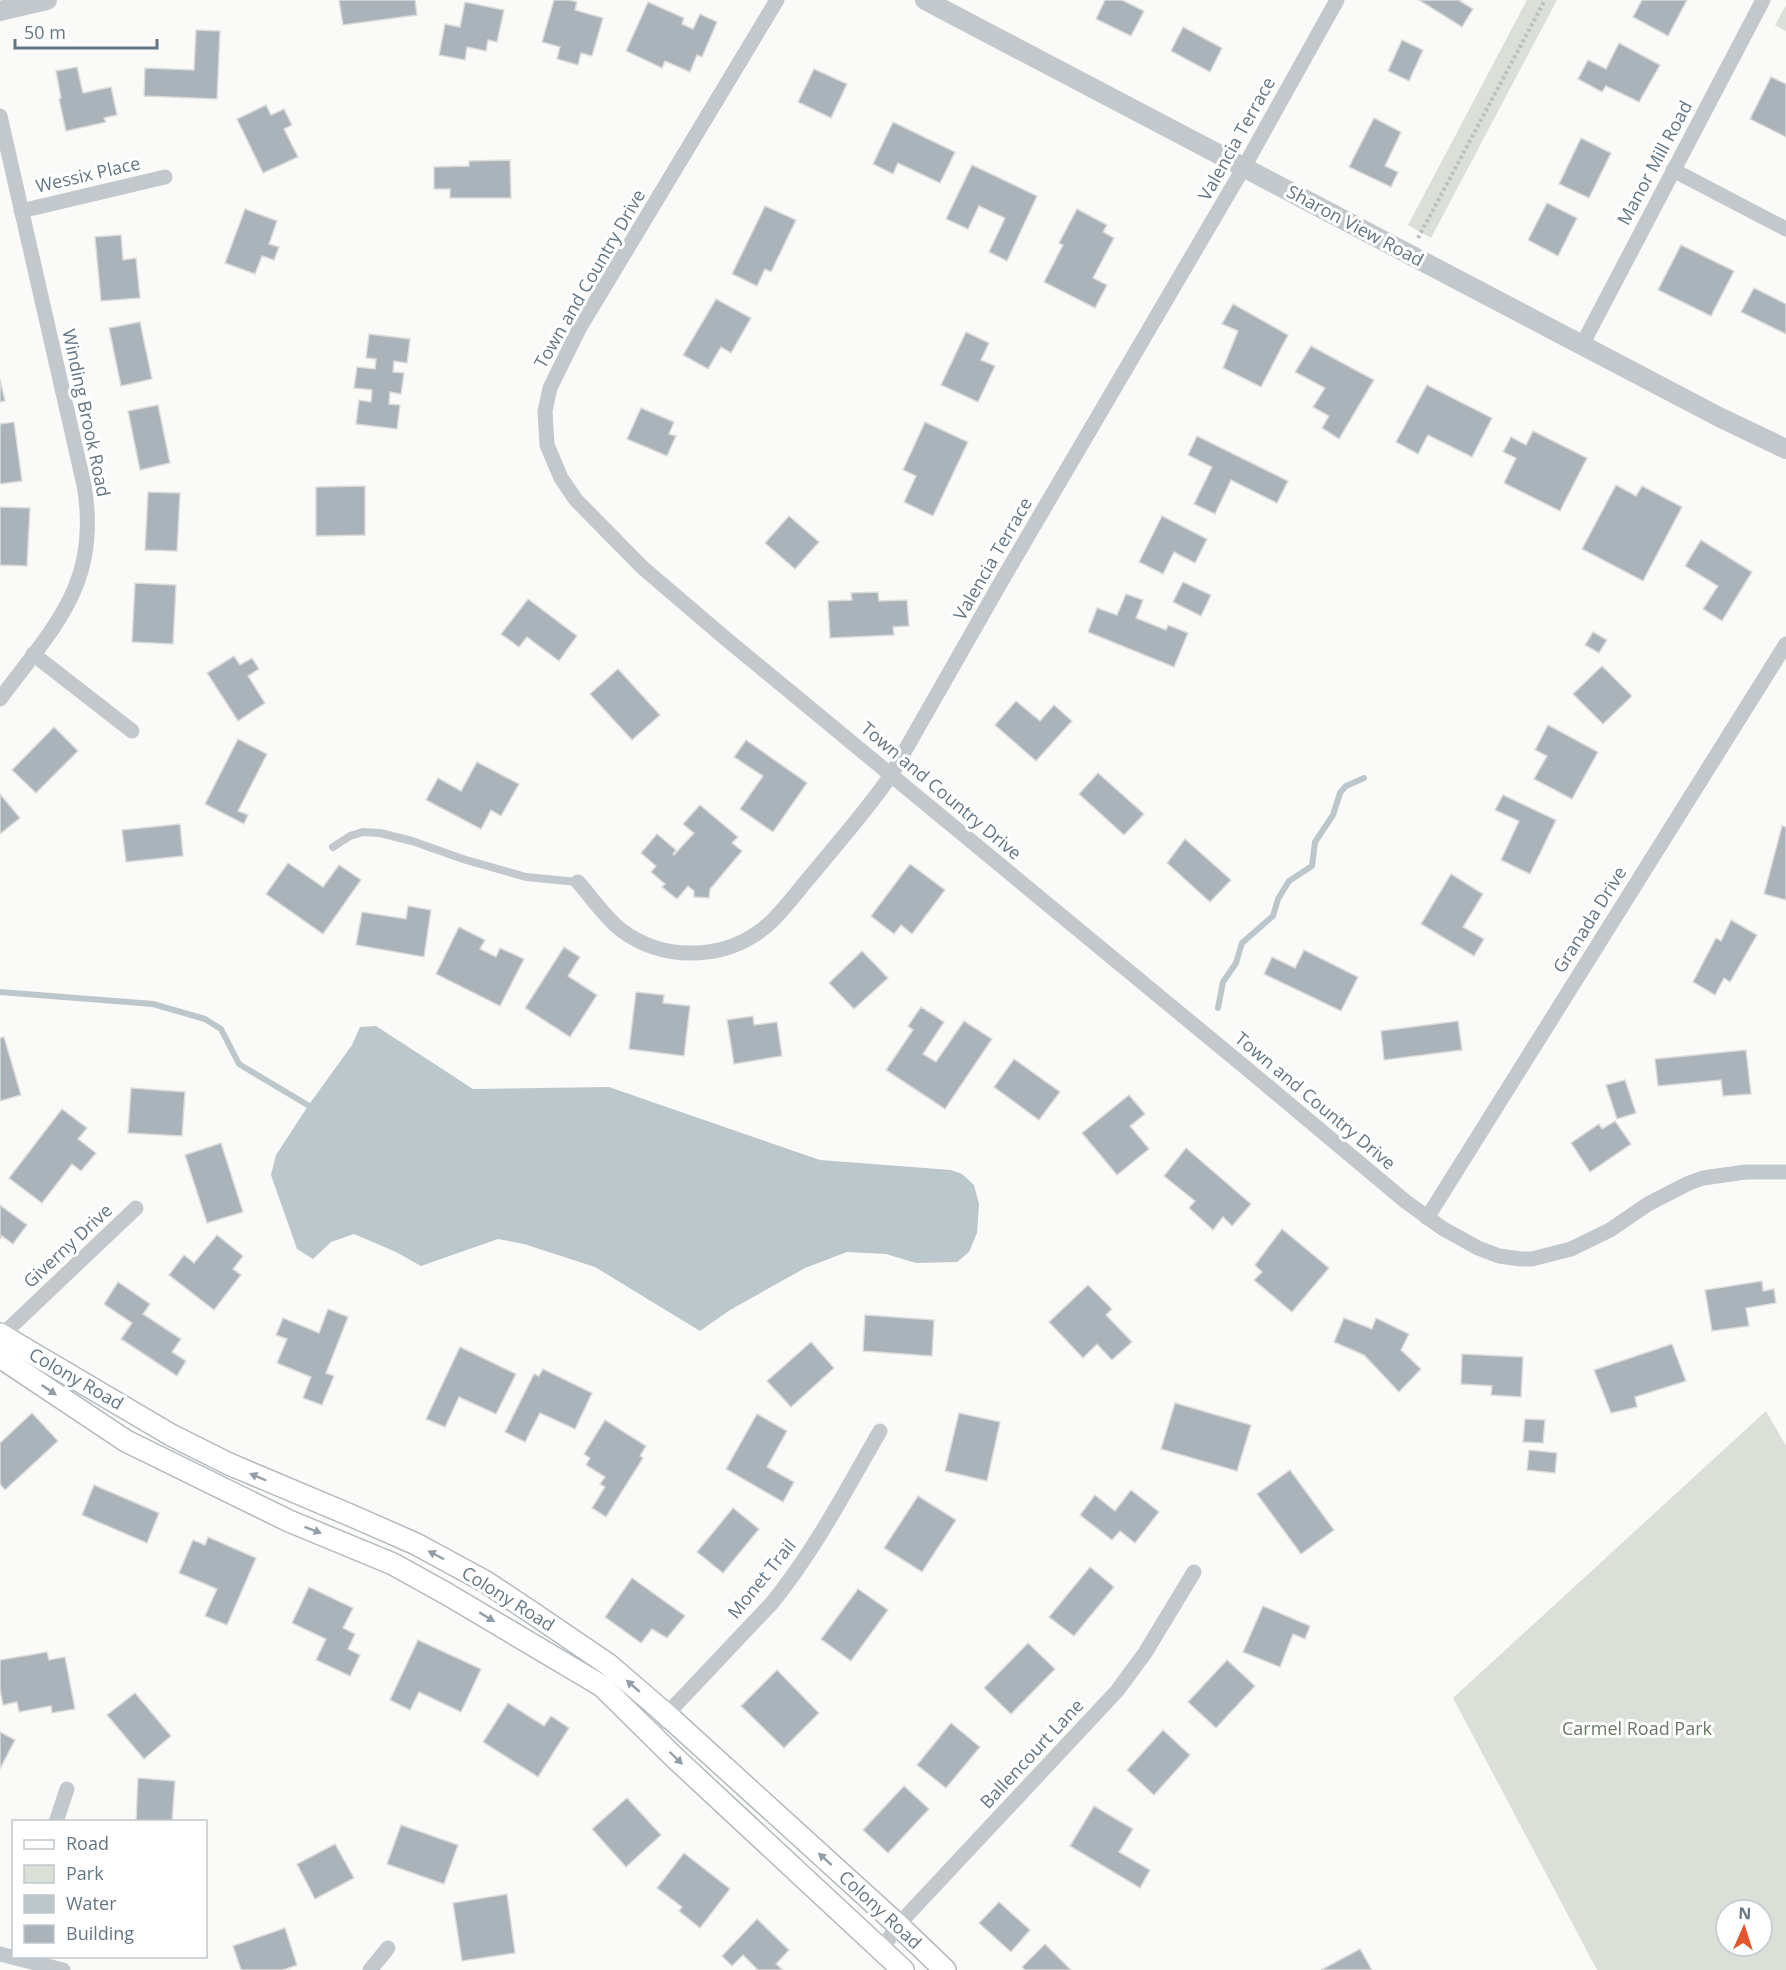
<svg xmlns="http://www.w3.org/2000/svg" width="1786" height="1970" font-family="'Open Sans',sans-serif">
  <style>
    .green { fill: #dadfd7; fill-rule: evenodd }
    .water { fill: #bbc7cb }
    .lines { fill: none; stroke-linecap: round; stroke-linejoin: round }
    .stream { stroke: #bbc7cb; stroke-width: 6 }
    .building { fill: #aab3b9; stroke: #dcdcda; stroke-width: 1.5 }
    .secondary-casing { stroke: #b3babf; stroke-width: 24 }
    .path { stroke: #bbbfc2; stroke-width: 4; stroke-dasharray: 3 3; stroke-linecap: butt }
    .service { stroke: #c3c8cc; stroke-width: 8 }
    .minor { stroke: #c3c8cc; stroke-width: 15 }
    .tertiary { stroke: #c3c8cc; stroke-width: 20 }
    .secondary { stroke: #fff; stroke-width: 21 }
    .oneway { fill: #939fa8 }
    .labels { text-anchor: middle; stroke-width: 6; stroke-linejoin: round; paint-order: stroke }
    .street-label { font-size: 18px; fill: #657683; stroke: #fff }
    .park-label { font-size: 18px; fill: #687a64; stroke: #fff }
  </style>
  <rect width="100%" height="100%" fill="#fafaf8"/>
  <g class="green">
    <path d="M1527 0H1557L1431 238 1408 225Z"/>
    <path d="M1786 5V31L1775 25Z"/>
    <path d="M1766 1411 1786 1446V1970H1597L1453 1698ZM1726 1910H1762V1946H1726Z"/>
  </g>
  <path class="water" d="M376 1026 473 1089 609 1087 820 1160 951 1170 962 1174 974 1185 979 1204 977 1233 969 1252 957 1262 916 1263 886 1254 847 1252 805 1268 730 1310 700 1331 595 1267 524 1244 498 1239 421 1266 396 1252 354 1234 331 1242 313 1259 297 1249 271 1175 276 1155 308 1106 352 1045 360 1027Z"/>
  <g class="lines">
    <g class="stream">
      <path d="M0 992 153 1004 205 1019 221 1029 239 1064 316 1110"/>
      <path d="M1218 1008 1223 982 1236 963 1242 943 1273 916 1278 899 1289 881 1312 866 1315 842 1333 815 1340 793 1346 786 1364 778"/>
    </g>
  </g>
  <g class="building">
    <path d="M339 0H415L417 15 343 25Z"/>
    <path d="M554 0H569L577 2 575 10 603 18 592 56 581 53 578 65 557 59 560 47 542 42Z"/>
    <path d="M1105 0H1122L1144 11 1131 36 1096 19Z"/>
    <path d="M1419 0H1461L1460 1 1473 9 1462 27Z"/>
    <path d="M1642 0H1687L1668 36 1633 17Z"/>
    <path d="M465 2 504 10 497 42 488 40 486 51 467 47 465 60 439 55 445 24 460 27Z"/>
    <path d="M648 2 684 18 682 24 693 29 700 14 717 22 702 57 697 55 690 72 665 61 662 68 626 51Z"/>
    <path d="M1183 27 1222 48 1210 72 1171 51Z"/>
    <path d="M196 30 220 31 217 99 144 96 145 68 194 70Z"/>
    <path d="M1402 40 1423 50 1409 81 1388 71Z"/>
    <path d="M1619 43 1660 65 1639 102 1606 86 1602 92 1578 79 1588 60 1606 69Z"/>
    <path d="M77 67 83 93 111 87 117 115 104 118 106 122 66 131 59 99 61 98 56 71Z"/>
    <path d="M814 69 847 84 831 118 798 102Z"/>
    <path d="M1771 77 1786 84V137L1750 119Z"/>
    <path d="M266 105 271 115 284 109 292 125 284 129 298 157 263 173 237 119Z"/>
    <path d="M1374 118 1401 132 1385 166 1398 172 1391 187 1349 167Z"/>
    <path d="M893 122 955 152 940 183 898 163 893 174 873 164Z"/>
    <path d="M1581 138 1611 153 1589 198 1559 184Z"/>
    <path d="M510 160 511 198H450V189H434V167L469 166V161Z"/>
    <path d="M972 165 1037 196 1007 261 989 252 1005 218 979 206 968 229 946 219Z"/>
    <path d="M1547 203 1577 218 1558 256 1528 240Z"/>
    <path d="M765 206 796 220 771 272 765 269 757 286 732 274Z"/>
    <path d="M245 209 277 221 269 244 279 247 274 260 262 256 255 274 225 263Z"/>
    <path d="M1077 209 1107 225 1103 232 1114 238 1093 278 1107 285 1095 308 1044 282 1063 245 1059 243Z"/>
    <path d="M121 235 123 260 136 258 140 298 101 301 95 237Z"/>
    <path d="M1681 245 1734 271 1711 316 1658 290Z"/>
    <path d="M1754 288 1786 304V334L1741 312Z"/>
    <path d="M716 299 751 318 731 353 721 347 708 369 683 355Z"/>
    <path d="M1233 304 1288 335 1261 387 1223 368 1238 331 1222 324Z"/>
    <path d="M140 322 152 379 121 386 109 328Z"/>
    <path d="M966 332 989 343 981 360 995 366 978 402 941 385Z"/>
    <path d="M369 334 410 339 407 363 394 361 393 372 404 373 401 394 390 392 389 404 400 405 397 429 356 424 359 400 371 402 372 390 354 388 357 367 375 369 376 359 366 358Z"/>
    <path d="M1311 346 1374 380 1339 439 1322 428 1329 416 1313 407 1325 388 1295 372Z"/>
    <path d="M0 379 5 401 0 402Z"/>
    <path d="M1427 385 1492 418 1472 457 1428 435 1418 454 1396 442Z"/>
    <path d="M158 405 170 463 140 470 128 411Z"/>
    <path d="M641 408 674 422 669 434 676 436 667 456 627 439Z"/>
    <path d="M14 422 22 481 0 484V424Z"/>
    <path d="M925 422 968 442 933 516 904 502 916 476 903 470Z"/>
    <path d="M1533 431 1587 458 1560 511 1504 483 1516 458 1503 452 1511 437 1526 445Z"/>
    <path d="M1197 436 1288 481 1277 503 1231 480 1215 514 1194 504 1212 467 1188 455Z"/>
    <path d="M1616 485 1636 496 1642 486 1682 507 1643 581 1582 549Z"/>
    <path d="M365 486V535L316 536V487Z"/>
    <path d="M148 492 180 493 177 551 145 550Z"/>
    <path d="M0 507 30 508 27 566 0 565Z"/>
    <path d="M789 516 819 542 795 569 765 543Z"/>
    <path d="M1162 516 1207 539 1195 563 1174 552 1163 574 1139 562Z"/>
    <path d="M1701 540 1752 572 1722 621 1703 609 1718 586 1685 566Z"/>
    <path d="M1183 582 1211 595 1201 616 1173 602Z"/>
    <path d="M135 583 176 585 173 644 132 642Z"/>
    <path d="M878 592 879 601 907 600 909 626 893 627 894 635 830 638 828 601 852 600 851 593Z"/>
    <path d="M1126 594 1143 600 1136 618 1166 630 1168 625 1188 633 1174 667 1088 632 1097 608 1117 615Z"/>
    <path d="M528 599 577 636 559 661 527 637 519 647 501 634Z"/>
    <path d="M1593 632 1607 640 1599 653 1585 645Z"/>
    <path d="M234 656 240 665 252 658 259 669 248 676 265 703 238 721 207 673Z"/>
    <path d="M1602 666 1632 696 1603 724 1573 694Z"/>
    <path d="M618 669 660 715 632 740 590 694Z"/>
    <path d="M1016 701 1040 721 1054 705 1072 721 1036 761 995 725Z"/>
    <path d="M1548 725 1598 752 1572 799 1534 779 1547 756 1535 750Z"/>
    <path d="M54 727 78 751 36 793 12 770Z"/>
    <path d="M238 739 267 754 238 811 248 815 244 824 205 804Z"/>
    <path d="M746 740 807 783 773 832 740 809 763 776 734 757Z"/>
    <path d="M477 762 519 784 501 816 491 810 481 829 426 800 438 778 461 791Z"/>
    <path d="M1098 773 1144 814 1124 835 1079 794Z"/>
    <path d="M0 794 20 818 0 834Z"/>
    <path d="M1503 795 1556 820 1530 874 1501 860 1519 821 1495 810Z"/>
    <path d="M700 805 738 837 732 843 742 851 710 889 709 898 694 897V891L688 886 677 899 662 887 665 884 651 872 656 866 641 853 657 834 676 850 673 854 674 855 694 833 683 824Z"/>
    <path d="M180 824 183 856 126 862 122 830Z"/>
    <path d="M1782 826 1786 827V900L1764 894Z"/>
    <path d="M1185 839 1231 880 1210 902 1167 863Z"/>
    <path d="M288 863 323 887 339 865 361 880 323 934 266 894Z"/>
    <path d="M910 864 945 890 912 934 901 925 894 934 871 916Z"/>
    <path d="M1451 874 1483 894 1463 927 1484 939 1474 956 1421 924Z"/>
    <path d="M408 906 431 910 424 957 356 945 362 912 406 919Z"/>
    <path d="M1731 920 1757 935 1730 982 1724 978 1715 995 1693 982 1716 938 1721 941Z"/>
    <path d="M459 927 485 940 480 949 496 957 500 948 524 959 500 1006 436 974Z"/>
    <path d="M564 947 580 957 568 976 597 995 570 1037 525 1008Z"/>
    <path d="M1304 950 1358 977 1341 1011 1264 974 1272 957 1295 968Z"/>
    <path d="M862 951 888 978 854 1009 829 983Z"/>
    <path d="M636 992 664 995 663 1003 690 1006 684 1056 629 1049Z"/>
    <path d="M921 1007 944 1022 923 1054 936 1062 964 1021 992 1039 945 1109 886 1070 913 1030 908 1026Z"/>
    <path d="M753 1016 754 1025 777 1022 782 1056 734 1064 727 1020Z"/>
    <path d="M1458 1021 1462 1050 1384 1060 1381 1031Z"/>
    <path d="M4 1037 21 1095 0 1101V1038Z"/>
    <path d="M1746 1050 1751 1094 1723 1096 1721 1080 1658 1086 1655 1059Z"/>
    <path d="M1014 1059 1060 1092 1039 1120 994 1087Z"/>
    <path d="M1625 1080 1636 1113 1617 1119 1606 1085Z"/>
    <path d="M131 1088 185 1092 182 1136 128 1133Z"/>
    <path d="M1129 1095 1145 1114 1130 1126 1149 1149 1117 1175 1082 1133Z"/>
    <path d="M62 1109 87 1128 78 1139 96 1153 81 1171 72 1164 42 1203 9 1178Z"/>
    <path d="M1615 1121 1631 1144 1590 1172 1571 1143 1599 1124 1602 1129Z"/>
    <path d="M221 1143 243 1212 207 1223 185 1155Z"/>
    <path d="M1186 1148 1251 1204 1232 1226 1223 1217 1213 1230 1189 1208 1195 1201 1164 1176Z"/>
    <path d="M0 1205 27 1225 13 1244 2 1236 0 1239Z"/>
    <path d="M1282 1229 1329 1268 1292 1312 1254 1280 1262 1272 1255 1265Z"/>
    <path d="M217 1235 243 1256 233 1269 241 1275 214 1310 169 1275 184 1255 194 1263Z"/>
    <path d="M1762 1281 1763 1291 1774 1289 1776 1303 1746 1308 1749 1326 1712 1331 1705 1290Z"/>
    <path d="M118 1282 150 1304 143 1314 181 1339 172 1352 186 1361 177 1376 121 1339 132 1323 104 1304Z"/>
    <path d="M1088 1285 1112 1309 1106 1315 1132 1342 1112 1360 1097 1344 1083 1358 1049 1322Z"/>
    <path d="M328 1309 348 1317 326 1373 334 1376 322 1405 303 1398 311 1377 277 1363 287 1339 276 1335 283 1318 319 1333Z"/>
    <path d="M865 1315 934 1320 932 1356 863 1351Z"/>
    <path d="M1344 1318 1372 1329 1376 1318 1409 1334 1401 1350 1421 1369 1399 1392 1364 1355 1334 1342Z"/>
    <path d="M811 1342 834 1368 791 1407 767 1381Z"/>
    <path d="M1672 1344 1686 1381 1635 1397 1637 1407 1611 1413 1594 1370Z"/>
    <path d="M460 1347 516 1374 496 1414 459 1397 445 1427 426 1419Z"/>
    <path d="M1462 1354 1523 1357 1521 1397 1491 1395 1492 1386 1461 1384Z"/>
    <path d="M543 1369 592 1393 575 1429 540 1413 525 1442 505 1432 534 1374 539 1376Z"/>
    <path d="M1175 1403 1251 1425 1237 1471 1161 1449Z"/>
    <path d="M32 1413 58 1441 5 1490 0 1484V1443Z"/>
    <path d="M959 1413 1000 1422 987 1481 945 1471Z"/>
    <path d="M757 1414 787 1431 767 1467 794 1482 783 1502 726 1469Z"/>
    <path d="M1525 1419 1545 1420 1543 1443 1523 1442Z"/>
    <path d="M605 1420 646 1446 640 1456 643 1458 606 1517 592 1508 605 1487 600 1484 605 1477 586 1465 590 1458 584 1454Z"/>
    <path d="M1529 1450 1557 1453 1555 1473 1527 1470Z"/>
    <path d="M1290 1470 1334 1530 1301 1554 1257 1494Z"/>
    <path d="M94 1485 159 1513 147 1543 82 1515Z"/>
    <path d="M1131 1490 1159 1512 1135 1543 1120 1531 1112 1540 1080 1515 1095 1495 1115 1511Z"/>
    <path d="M918 1496 956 1520 922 1572 884 1548Z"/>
    <path d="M733 1508 759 1529 723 1573 697 1552Z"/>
    <path d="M208 1537 256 1558 227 1625 205 1616 217 1589 179 1573 193 1540 205 1545Z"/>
    <path d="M1090 1567 1114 1587 1074 1636 1049 1617Z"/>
    <path d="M632 1578 685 1616 667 1638 652 1629 641 1643 605 1617Z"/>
    <path d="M309 1587 353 1608 343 1628 355 1634 348 1649 360 1655 350 1676 316 1660 326 1639 292 1623Z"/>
    <path d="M858 1589 888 1610 851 1661 821 1639Z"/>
    <path d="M1263 1606 1310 1626 1305 1639 1293 1634 1280 1667 1243 1652Z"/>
    <path d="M418 1640 481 1669 461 1712 419 1692 410 1710 390 1700Z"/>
    <path d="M1028 1643 1055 1669 1011 1714 984 1688Z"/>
    <path d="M47 1652 49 1660 65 1657 75 1709 52 1713 51 1706 19 1712 17 1702 3 1705 0 1689V1660Z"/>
    <path d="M1227 1660 1255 1686 1216 1728 1188 1702Z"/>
    <path d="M777 1670 819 1713 784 1748 741 1706Z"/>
    <path d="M135 1693 171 1736 144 1759 107 1715Z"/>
    <path d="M508 1703 544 1726 551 1716 569 1728 538 1777 483 1742Z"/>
    <path d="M951 1723 980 1747 946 1788 917 1765Z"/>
    <path d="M1163 1730 1190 1755 1154 1795 1127 1770Z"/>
    <path d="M0 1732 15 1740 0 1769Z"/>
    <path d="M138 1778 175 1781 172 1822H136Z"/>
    <path d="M904 1786 929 1809 888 1853 863 1830Z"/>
    <path d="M627 1798 661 1835 626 1867 592 1829Z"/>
    <path d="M1094 1806 1133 1829 1119 1852 1150 1870 1140 1888 1070 1846Z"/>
    <path d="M401 1825 458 1845 444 1884 387 1864Z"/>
    <path d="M335 1844 354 1878 315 1899 297 1864Z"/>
    <path d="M684 1853 730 1889 700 1928 679 1911 682 1907 657 1888Z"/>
    <path d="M507 1894 515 1953 462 1961 453 1903Z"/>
    <path d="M999 1902 1030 1930 1011 1952 979 1923Z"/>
    <path d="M757 1919 789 1950 776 1964 783 1970H756L757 1969 743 1955 732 1966 722 1956Z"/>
    <path d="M285 1928 297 1965 283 1970H241L233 1946Z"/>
    <path d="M1045 1944 1071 1970H1025L1022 1967Z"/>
    <path d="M1360 1949 1372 1970H1321Z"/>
  </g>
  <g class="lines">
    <defs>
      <g id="secondary">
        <path d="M0 1334 171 1435 229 1464 350 1515 416 1544 486 1582 537 1616 609 1665 667 1715 898 1925 945 1970"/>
        <path d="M0 1357 126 1441 289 1521 393 1564 447 1594 602 1686 675 1758 903 1970"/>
      </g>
    </defs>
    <use href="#secondary" class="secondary-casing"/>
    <path class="path" d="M1418 238 1545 0"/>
    <path class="service" d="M333 847 350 836 363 832 380 833 412 841 466 860 526 877 578 882"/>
    <g class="minor">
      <path d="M777 0 579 329 550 388 545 411 547 445 561 478 576 500 643 568 725 638 1246 1068 1405 1201 1442 1228 1478 1248 1499 1256 1521 1259H1532L1571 1249 1610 1230 1648 1204 1689 1183 1703 1178 1746 1172H1786"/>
      <path d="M0 116 84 485C101 583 55 625 0 699"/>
      <path d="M1673 170 1786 229"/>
      <path d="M21 211 165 177"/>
      <path d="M1582 345 1763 0"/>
      <path d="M33 654 132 731"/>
      <path d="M578 882C592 898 605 917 621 930 667 964 731 960 772 921 787 906 800 888 814 872 840 840 868 809 891 775L1001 582 1244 167 1337 0"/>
      <path d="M1427 1218 1786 644"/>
      <path d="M0 1337 136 1208"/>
      <path d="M650 1732 772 1603C815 1550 846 1490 880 1431"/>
      <path d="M56 1822 67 1789"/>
      <path d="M882 1949 898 1925 1117 1691 1145 1653 1194 1572"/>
      <path d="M0 1954 63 1970"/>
      <path d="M370 1970 388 1948"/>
    </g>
    <g class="tertiary">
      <path d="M925 0 1719 417 1786 449"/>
      <path d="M0 11 47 0"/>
    </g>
    <use href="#secondary" class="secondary"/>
  </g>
  <defs><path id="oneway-solid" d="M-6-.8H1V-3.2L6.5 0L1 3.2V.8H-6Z" transform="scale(1.5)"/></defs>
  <g class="oneway">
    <use href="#oneway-solid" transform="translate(49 1390) rotate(34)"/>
    <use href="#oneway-solid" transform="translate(258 1477) rotate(-157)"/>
    <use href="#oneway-solid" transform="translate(313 1530) rotate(21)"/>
    <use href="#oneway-solid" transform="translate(436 1555) rotate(-152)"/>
    <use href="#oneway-solid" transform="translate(487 1617) rotate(31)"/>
    <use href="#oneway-solid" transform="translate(633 1686) rotate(-139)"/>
    <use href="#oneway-solid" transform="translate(676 1758) rotate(44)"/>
    <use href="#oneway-solid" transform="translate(825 1859) rotate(-138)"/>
  </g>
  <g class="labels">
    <g class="street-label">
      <text transform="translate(1237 139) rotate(-61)" y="6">Valencia Terrace</text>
      <text transform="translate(1655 163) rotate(-62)" y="6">Manor Mill Road</text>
      <text transform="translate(88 175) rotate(-13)" y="6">Wessix Place</text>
      <text transform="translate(1355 226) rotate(28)" y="6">Sharon View Road</text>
      <text transform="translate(590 279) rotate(-60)" y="6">Town and Country Drive</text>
      <text transform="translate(86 413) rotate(78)" y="6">Winding Brook Road</text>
      <text transform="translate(993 559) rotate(-60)" y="6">Valencia Terrace</text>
      <text transform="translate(941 791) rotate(40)" y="6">Town and Country Drive</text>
      <text transform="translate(1590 920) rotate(-58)" y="6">Granada Drive</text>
      <text transform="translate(1315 1101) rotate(40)" y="6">Town and Country Drive</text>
      <text transform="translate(68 1246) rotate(-43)" y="6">Giverny Drive</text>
      <text transform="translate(76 1379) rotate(30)" y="6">Colony Road</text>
      <text transform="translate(762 1579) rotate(-51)" y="6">Monet Trail</text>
      <text transform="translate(508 1599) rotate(32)" y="6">Colony Road</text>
      <text transform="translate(1032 1754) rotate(-47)" y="6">Ballencourt Lane</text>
      <text transform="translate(880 1910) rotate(43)" y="6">Colony Road</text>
    </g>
    <g class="park-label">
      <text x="1637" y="1735">Carmel Road Park</text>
    </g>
  </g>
  <rect x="12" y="1820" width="195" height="138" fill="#ffffff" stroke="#c1c8cd" stroke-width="1.5"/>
  <rect x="24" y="1840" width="30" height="9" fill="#ffffff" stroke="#c1c8cd" stroke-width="1.5"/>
  <text x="66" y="1850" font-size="18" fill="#657683">Road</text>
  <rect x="24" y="1865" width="30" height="18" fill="#dadfd7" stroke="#c1c8cd" stroke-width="1.5"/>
  <text x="66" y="1880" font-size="18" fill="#657683">Park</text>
  <rect x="24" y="1895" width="30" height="18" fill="#bbc7cb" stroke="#c1c8cd" stroke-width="1.5"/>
  <text x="66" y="1910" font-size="18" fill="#657683">Water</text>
  <rect x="24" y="1925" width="30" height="18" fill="#aab3b9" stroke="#c1c8cd" stroke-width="1.5"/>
  <text x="66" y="1940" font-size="18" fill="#657683">Building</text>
  <g transform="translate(1744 1928) rotate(3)"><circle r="28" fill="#ffffff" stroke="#c1c8cd" stroke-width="1.5"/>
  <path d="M0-4.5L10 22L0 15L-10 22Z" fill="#e4572e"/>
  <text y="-9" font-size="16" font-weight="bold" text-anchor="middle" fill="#657683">N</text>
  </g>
  <path d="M15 39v9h142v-9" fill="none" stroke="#657683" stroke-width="3"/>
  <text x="24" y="39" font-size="18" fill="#657683" stroke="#ffffff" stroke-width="4.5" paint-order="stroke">50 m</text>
</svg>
